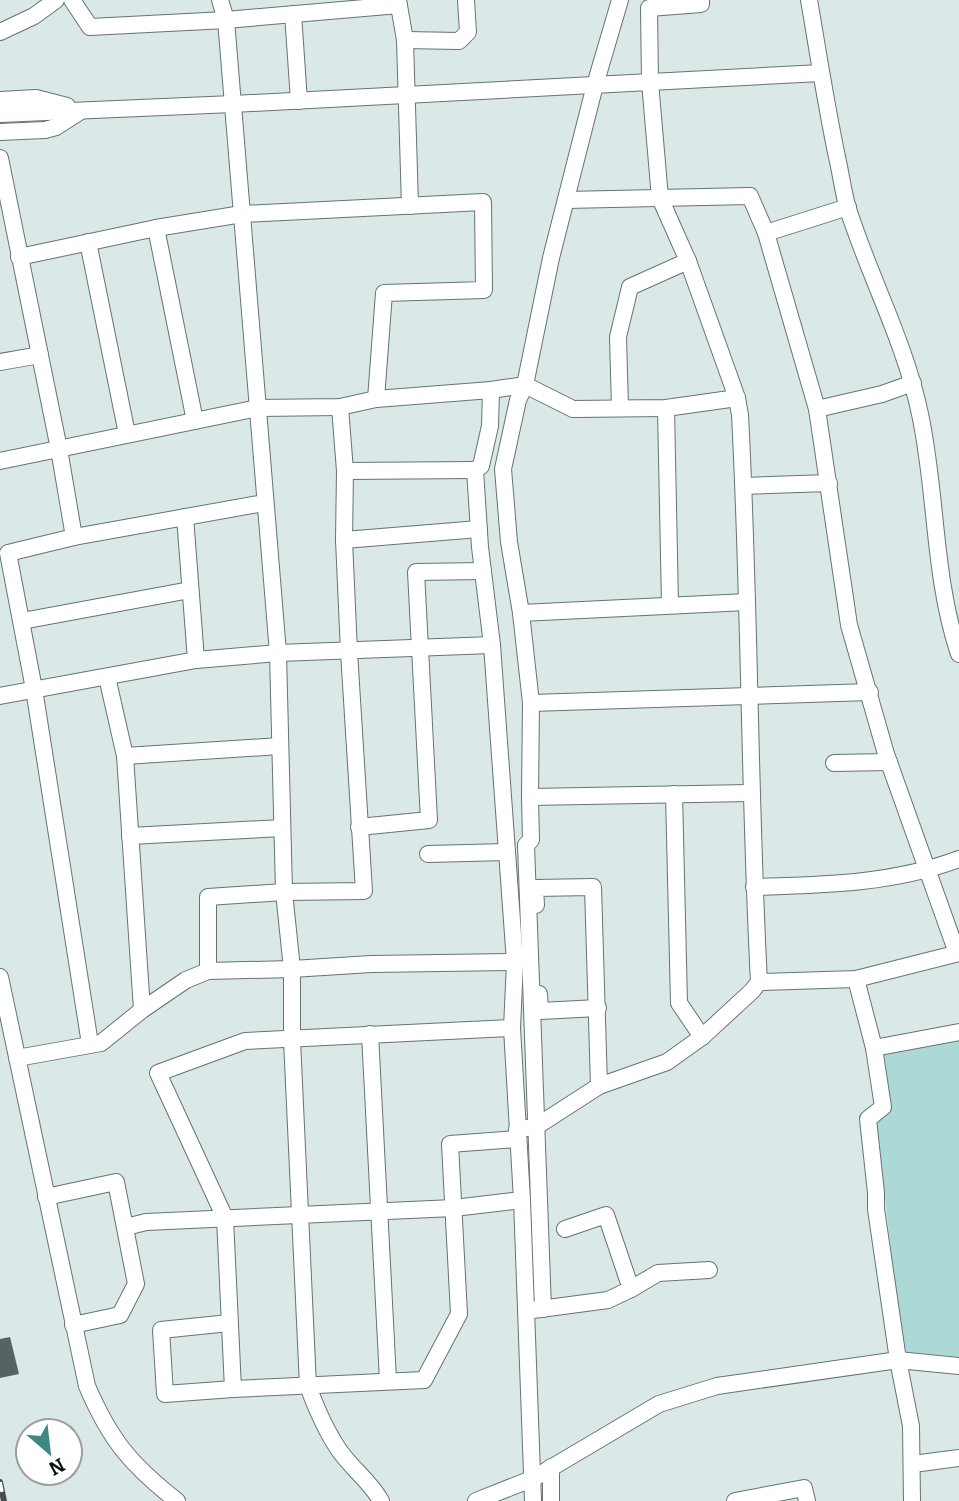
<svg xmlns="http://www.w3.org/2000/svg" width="959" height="1501" font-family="Bitter,serif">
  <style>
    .green { fill: #acd8d6 }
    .building { fill: #576363 }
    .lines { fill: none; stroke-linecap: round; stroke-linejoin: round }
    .minor-casing { stroke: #667372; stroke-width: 18 }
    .minor { stroke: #fff; stroke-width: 16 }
    .rail-casing { stroke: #454c4c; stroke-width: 6 }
    .rail { stroke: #fff; stroke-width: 3.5; stroke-dasharray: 10; stroke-linecap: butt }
  </style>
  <rect width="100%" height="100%" fill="#dae8e7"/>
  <path class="green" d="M959 1035V1357L907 1352 901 1344 875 1104 877 1052Z"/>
  <path class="building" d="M10 1337 19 1374 0 1378V1339Z"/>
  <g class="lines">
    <defs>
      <g id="minor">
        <path d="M72 0 90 27 226 20 399 5"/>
        <path d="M220 0 226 20 278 653 284 892 292 969V1040L308 1386C316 1408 326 1431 339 1450 352 1469 370 1481 381 1501"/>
        <path d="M398 0 405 40 410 206"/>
        <path d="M620 0 595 85 551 258 525 385 518 400 503 469 509 542 521 613 531 703 530 797 750 793"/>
        <path d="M809 0C818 52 826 105 837 157 841 174 843 192 848 209 870 278 905 342 920 414 937 493 933 577 959 654"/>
        <path d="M293 14 299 101"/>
        <path d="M0 32 34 16 56 0"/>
        <path d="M405 40 459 41 468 32 466 0"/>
        <path d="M0 100 36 98 67 106"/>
        <path d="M0 114 233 104 821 73"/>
        <path d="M0 132 45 130 56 127 81 111"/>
        <path d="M0 158 59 449 74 537"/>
        <path d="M566 200 750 196 766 233 817 409 849 625 886 754 957 953"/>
        <path d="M156 228 195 421"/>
        <path d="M766 233 848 207"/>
        <path d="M88 242 127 434"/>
        <path d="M19 257 156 228 242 214 483 202 484 290 384 293 376 399"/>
        <path d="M0 362 40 355"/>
        <path d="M491 390 490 426 481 466 475 470 480 547 492 645 515 962 512 1028 522 1200 533 1501"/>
        <path d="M620 408 618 337 630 287 688 261"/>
        <path d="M666 408 670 605"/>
        <path d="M817 409 882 394 913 383"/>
        <path d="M0 461 258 408 340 407 376 399 491 390 525 385 573 409 666 408 737 398"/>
        <path d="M345 471 475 470"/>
        <path d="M744 486 829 483"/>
        <path d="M185 517 196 660"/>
        <path d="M344 540 479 529"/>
        <path d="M521 613 747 602"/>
        <path d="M22 621 190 590"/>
        <path d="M107 677 125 756 142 1010"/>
        <path d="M0 696 196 660 278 653 492 645"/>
        <path d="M531 703 870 692"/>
        <path d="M125 756 280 746"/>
        <path d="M834 763 889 762"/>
        <path d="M674 794 679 1003 702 1037"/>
        <path d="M530 797 531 840 526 845 543 1309"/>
        <path d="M359 827 429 820 416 572 483 571"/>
        <path d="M130 836 282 828"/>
        <path d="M428 854 507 852"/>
        <path d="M754 887C823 885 893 884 959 859"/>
        <path d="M536 905 535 888 593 887 599 1086"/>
        <path d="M208 971V897L284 892 364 891 349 652 344 540 345 471 340 407"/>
        <path d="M0 977 87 1386C110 1440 131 1465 177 1501"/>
        <path d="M856 979 874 1048 959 1032"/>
        <path d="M759 982 856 979 959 953"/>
        <path d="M539 994 540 1011 598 1008"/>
        <path d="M512 1028 245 1041 158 1073 225 1218 233 1389 424 1380 459 1314 450 1144 518 1139"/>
        <path d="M370 1034 388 1380"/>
        <path d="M90 1044 34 689 8 553 74 537 264 503"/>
        <path d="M874 1048 883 1107 868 1119 876 1193V1209L898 1360 911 1426 912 1501"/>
        <path d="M17 1058 101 1043 142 1010 186 980 208 971 292 969 371 964 515 962"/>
        <path d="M517 1130 537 1126 599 1086 667 1062 702 1037 752 991 759 982C749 793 750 604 740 415L737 398 688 261 660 198 650 82 649 8 701 4V0"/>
        <path d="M46 1197 116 1182 136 1284 120 1315 73 1325"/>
        <path d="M126 1227 146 1222 454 1208 522 1200"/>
        <path d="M631 1289 658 1273 709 1270"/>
        <path d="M533 1310 608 1300 631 1289 606 1215 565 1229"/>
        <path d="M229 1323 161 1330 165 1394 233 1389"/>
        <path d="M913 1464 959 1458"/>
        <path d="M476 1501 534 1478 659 1404 717 1386 898 1360 959 1366"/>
        <path d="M551 1501V1467"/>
        <path d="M735 1501 804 1488 807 1501"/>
      </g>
    </defs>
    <use href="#minor" class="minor-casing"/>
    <use href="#minor" class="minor"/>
    <defs>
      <path id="rail" d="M0 1482 4 1501"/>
    </defs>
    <use href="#rail" class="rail-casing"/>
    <use href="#rail" class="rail"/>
  </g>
  <g transform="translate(49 1452) rotate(152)"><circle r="33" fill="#ffffff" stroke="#9d9f9f" stroke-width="2"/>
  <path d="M0-5L12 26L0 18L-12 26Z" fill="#3f8784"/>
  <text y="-10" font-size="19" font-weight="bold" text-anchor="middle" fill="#0b1010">N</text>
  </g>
</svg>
